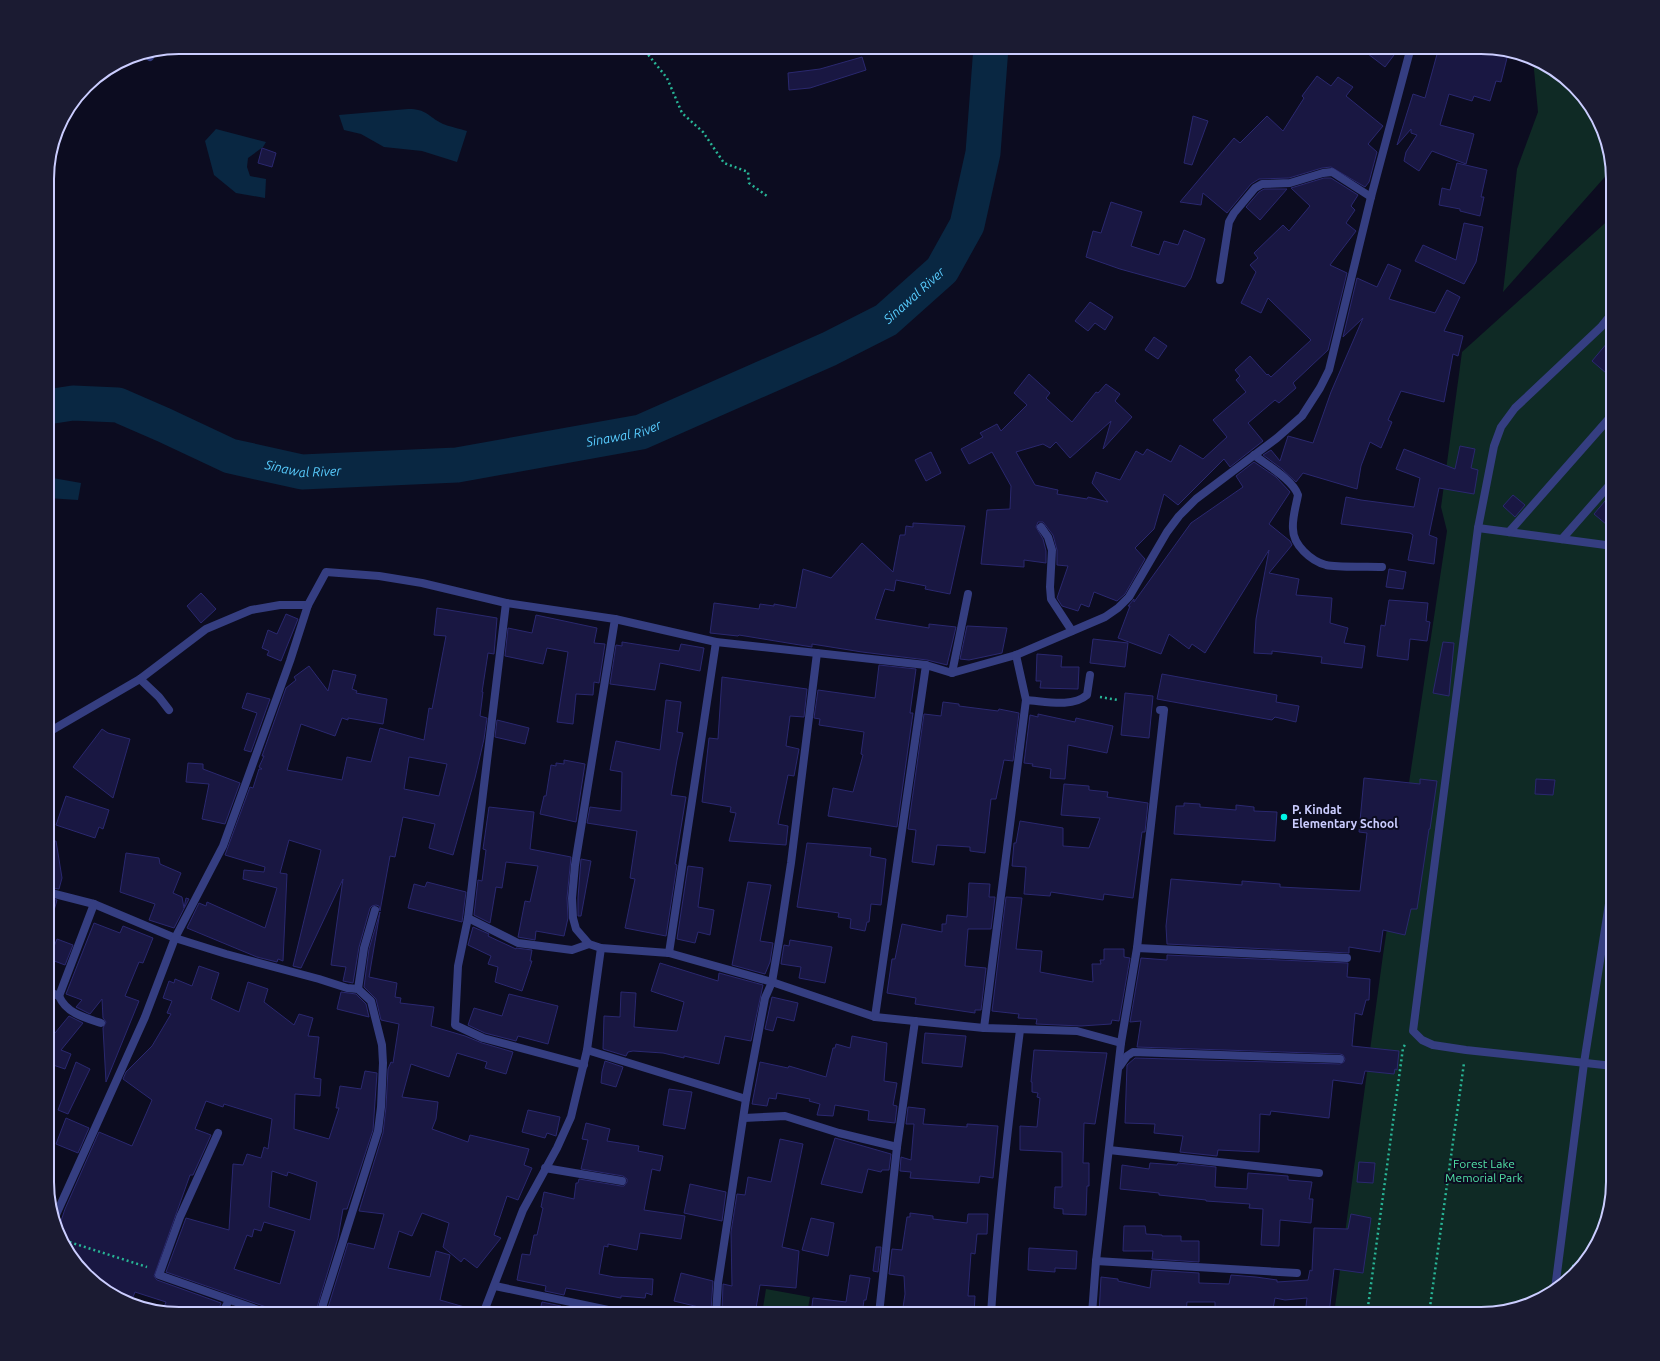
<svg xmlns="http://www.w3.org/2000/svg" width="1660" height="1361" font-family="Ubuntu,sans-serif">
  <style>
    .green { fill: #0f2a25 }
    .water { fill: #092742 }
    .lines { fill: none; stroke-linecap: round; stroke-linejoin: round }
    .river { stroke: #092742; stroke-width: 35 }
    .building { fill: #191742; stroke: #2a286f; fill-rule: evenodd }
    .path { stroke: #28b596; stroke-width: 2.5; stroke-dasharray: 2 3; stroke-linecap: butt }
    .lane { stroke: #353e81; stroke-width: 8 }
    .street { stroke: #353e81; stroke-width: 8 }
    .poi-dot { fill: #00f6e6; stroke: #0c0c20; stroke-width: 1.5 }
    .labels { text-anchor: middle; stroke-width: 4; stroke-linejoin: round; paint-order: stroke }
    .poi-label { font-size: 12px; font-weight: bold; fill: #cbcdff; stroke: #0c0c20; text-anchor: start }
    .park-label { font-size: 12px; fill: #52e3a7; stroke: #0c0c20 }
    .water-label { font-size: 13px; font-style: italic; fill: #59cdff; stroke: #0c0c20 }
    .rim { fill: none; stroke: #cbcdff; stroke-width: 2 }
  </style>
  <rect width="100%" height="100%" fill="#0c0c20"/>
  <g class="green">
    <path d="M1533 59 1568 80 1599 121 1611 170 1503 292 1517 169 1538 112Z"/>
    <path d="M1613 216V1182L1603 1232 1580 1269 1539 1300 1481 1314H1334L1383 955 1447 531 1441 507 1462 352Z"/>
    <path d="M766 1289 810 1297 807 1314H762Z"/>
  </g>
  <g class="water">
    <path d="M408 109C427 109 427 116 443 124 448 126 460 129 467 131L457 162 422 151 384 147 361 134 344 130 339 115Z"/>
    <path d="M216 129 266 142 263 147 248 158 247 167 250 176 266 179 265 198 236 193 214 175 205 141Z"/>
    <path d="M47 477 81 483 78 500 47 498Z"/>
  </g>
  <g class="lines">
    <path class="river" id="s1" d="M47 407 73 403 118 405 164 425 230 456 302 472 457 465 641 432 829 349 886 320 942 270 967 225 983 153 991 47"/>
  </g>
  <g class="building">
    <path d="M1359 47H1400L1385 67Z"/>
    <path d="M1439 47H1481L1499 50V51L1508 54 1501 82 1496 81 1490 101 1474 96 1472 101 1449 94 1440 125 1474 134 1466 164 1432 151 1419 171 1404 161 1406 152 1417 135 1411 133V129L1397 145 1413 94 1425 98Z"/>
    <path d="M862 57 866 70 810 88 789 90 788 73 820 69Z"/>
    <path d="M1317 76 1331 86 1338 77 1353 87 1346 96 1383 126 1368 144 1377 152 1369 182 1365 187 1331 167 1322 168 1289 178 1259 179 1251 184 1227 213 1203 193 1201 205 1180 202 1234 138 1240 143 1267 116 1283 131 1304 98 1302 96Z"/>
    <path d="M1193 116 1208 121 1192 165 1184 163Z"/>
    <path d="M262 148 276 153 272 167 258 163Z"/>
    <path d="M1457 163 1487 170 1481 197H1484L1480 216 1460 211V209L1439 205 1442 188 1450 190Z"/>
    <path d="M1324 178H1331L1358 195 1351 206 1355 210 1346 223 1356 231 1330 265 1347 273 1328 350 1293 383 1296 388 1279 403 1275 400 1248 423 1263 441 1230 467 1224 459 1178 505 1164 494 1154 529 1135 548 1145 559 1125 594 1117 601 1094 592 1089 607 1081 604 1078 611 1062 606 1057 598 1068 566 1057 565V550L1053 535 1043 522H1038L1036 527 1043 539 1046 551V563L1024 560V567L981 564 987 510 1010 509 1011 486 992 452 969 464 961 449 983 437 980 433 997 424 1001 431 1027 405 1014 393 1029 374 1050 393 1046 398 1072 422 1096 392 1098 393 1106 384 1120 394 1115 401 1132 417 1103 449 1111 421 1070 458 1056 442 1050 448 1043 444 1016 452 1035 485 1058 490 1057 494 1087 499 1088 497 1108 502 1092 483 1096 472 1120 480 1136 451 1143 455 1147 449 1171 462 1180 445 1203 459 1227 437 1213 420 1246 392 1236 380 1240 376 1235 370 1250 356 1267 375 1268 374 1271 377 1311 340 1268 298 1261 313 1241 303 1256 272 1250 265 1258 258 1254 253 1283 225 1289 231 1310 206 1291 188Z"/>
    <path d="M1264 189H1287L1260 220 1246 207 1259 192Z"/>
    <path d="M1111 202 1142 212 1131 246 1159 255 1164 241 1178 245 1184 230 1205 239 1191 278 1185 287 1120 269 1086 257 1093 231 1101 233Z"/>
    <path d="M1464 223 1483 227 1476 262 1464 284 1415 261 1423 245 1456 260Z"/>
    <path d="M1388 264 1401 270 1389 299 1435 313 1447 290 1460 297 1444 331 1463 336 1458 356 1453 354 1444 402 1401 391 1388 420 1392 422 1381 448 1370 442 1361 466 1357 489 1303 473 1296 482 1282 469 1263 455 1271 450 1280 461 1288 436 1313 443 1331 392 1363 318 1343 337 1357 278 1377 287Z"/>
    <path d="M1090 302 1113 317 1105 330 1095 323 1088 331 1075 321Z"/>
    <path d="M1613 336V365L1606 373 1592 361Z"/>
    <path d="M1154 337 1167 346 1158 359 1145 350Z"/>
    <path d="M1460 446 1475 449 1471 468 1478 470 1474 494 1439 488 1429 535 1437 538 1434 564 1408 560 1413 535 1410 533 1341 524 1346 497 1361 500 1414 507 1420 478 1396 469 1404 449 1455 469Z"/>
    <path d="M931 452 941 473 926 481 915 460Z"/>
    <path d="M1254 462 1276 477 1290 492 1269 524 1290 541 1292 545 1269 573 1299 579 1296 595 1332 598 1330 623 1348 628 1344 643 1365 646 1362 668 1321 663 1322 657 1272 651V654L1254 653 1256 619 1269 550 1205 653 1192 644 1189 649 1169 634 1161 654 1118 638 1130 606H1128L1134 599V602L1191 523 1243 487 1236 476Z"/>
    <path d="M1513 495 1525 505 1515 517 1503 506Z"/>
    <path d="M1605 501 1613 508V530L1594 514Z"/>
    <path d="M913 523 965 526 950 594 925 589 926 586 896 580 894 591 885 589 875 619 929 628V624L956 627 947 665 927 660 862 652 812 644V647L739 635 738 636 710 633 714 603 759 609 760 604 774 606V604L796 608 803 569 831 578 862 543 893 572 900 535H905L906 526 913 527Z"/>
    <path d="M1389 569 1406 572 1403 589 1386 587Z"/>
    <path d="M201 593 216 609 201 623 187 606Z"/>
    <path d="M1389 600 1428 603 1426 621 1430 622 1427 641 1410 639 1408 660 1377 656 1381 625 1385 626Z"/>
    <path d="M437 608 497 618 494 654 488 653 482 692H483L480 716 487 718 484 739 475 778 453 855 429 848 435 824 403 817 395 857 390 856 380 911 379 906 376 905 372 906 370 908 359 947 353 983 343 981 346 967 331 965 343 879 301 968 293 966 321 850 289 840 280 873 287 874 283 961 278 959 277 962 257 957 187 928 199 903 206 906 207 902 265 928 277 888 243 879 244 870 264 872 265 867 225 855 250 787 253 788 259 769H262L259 767 264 756H262L286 688 296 680 294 677 309 666 328 691 333 670 356 675 352 689 357 691 356 693 387 699 383 724 348 718V720L342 718 335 736 301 724 287 770 342 780 347 757 371 762 380 728 424 740 429 708 432 709 446 636 434 635ZM409 757 447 764 439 796 404 789Z"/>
    <path d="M286 614 298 619 281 661 267 655 269 651 262 648 268 630 277 634Z"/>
    <path d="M536 615 597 628 594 643 605 644 599 683 594 682 593 695 576 694 573 724 557 722 568 652 547 648 543 664 505 656 508 628 532 633Z"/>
    <path d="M967 626 1007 628 1002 653 969 660 960 659Z"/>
    <path d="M1093 639 1128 643 1125 667 1090 663Z"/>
    <path d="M622 642 679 651 681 644 704 648 700 671 660 663 655 690 610 684 616 645 622 646Z"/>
    <path d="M1443 642 1454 643 1449 696 1433 693Z"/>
    <path d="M1037 654 1062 656 1061 667H1079L1078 689 1040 688 1041 681H1036Z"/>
    <path d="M879 665 916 669 910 713H913L897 827 828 816 833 788 853 792 863 755 861 754 864 732 819 725 820 719 814 718 818 690 875 698Z"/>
    <path d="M1162 674 1277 695 1276 702 1299 706 1296 722 1275 717 1272 720 1157 699Z"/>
    <path d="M722 677 807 689 804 717 790 716 786 746 799 749 794 776 788 775 778 824 788 826 786 845 729 841 736 813 730 812 731 807 702 802 709 738 718 739Z"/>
    <path d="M247 693 270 699 251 752 244 750 257 713 242 708Z"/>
    <path d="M1125 693 1153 696 1149 738 1121 735Z"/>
    <path d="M666 700 681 702 677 732 683 733 677 760 671 795 686 797 675 864 677 865 666 936 625 928 635 879 630 878 637 831 587 823 590 807 621 811 622 772 610 770 616 741 660 750Z"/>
    <path d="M943 702 959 704V706L998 711 999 709 1019 713 1013 761 1004 760 996 799H991L985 853 970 851V847L937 845 934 865 912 862 916 830 908 829 924 714 941 716Z"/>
    <path d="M1038 714 1075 722 1076 718 1113 726 1107 753 1068 745 1065 779 1050 778 1051 769 1032 766 1033 764 1024 763 1030 715 1038 717Z"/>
    <path d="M497 720 529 728 525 744 495 737Z"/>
    <path d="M102 729 108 733 130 739 113 798 73 767Z"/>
    <path d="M564 760 585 764 576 822 540 814 544 796H546L551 765 556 766V763L564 764Z"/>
    <path d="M188 763 203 764V769L240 783 225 824 202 819 209 784 186 782Z"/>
    <path d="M1364 778 1420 784V779L1437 781 1430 829H1429L1417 909H1411L1405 935 1383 930 1380 952 1349 947V953L1167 944 1166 926 1171 879 1242 885V881L1280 884V887L1360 891 1367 833 1359 832Z"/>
    <path d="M1536 779 1555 780 1553 795 1535 794Z"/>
    <path d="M1064 784 1089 786V790L1108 792 1107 797 1148 803 1145 832H1142L1133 898 1104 894 1103 900 1051 892 1050 896 1024 894 1026 867 1012 866 1014 843H1016L1020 821 1063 828V846L1089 848 1100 818 1061 815Z"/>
    <path d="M66 796 109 810 103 829 99 827 95 838 56 825Z"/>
    <path d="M1184 803 1200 804V807L1236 810V805L1254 807V811L1277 812 1275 841 1174 834 1176 806H1184Z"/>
    <path d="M489 807 534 812 530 849 571 857 567 898 568 918 564 936 536 931 535 940 518 937 525 901 530 902 538 866 506 862 502 888 496 887 490 923 474 915 478 880 482 881 486 850 483 849Z"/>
    <path d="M56 841 62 878 59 889 47 887V842Z"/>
    <path d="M807 843 871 848 870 856 886 859 881 905 871 904 869 922H867L865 931 850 928 851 919 838 917 839 913 797 907Z"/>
    <path d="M126 853 159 858 160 864 181 873 173 893 182 897 184 908 186 898 189 899 174 928 149 920 155 904 120 892Z"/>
    <path d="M581 859 591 861 581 916H578V898Z"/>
    <path d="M688 866 703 868 698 907 714 910 710 935 698 932 695 943 677 939Z"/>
    <path d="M427 882 466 892 462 922 408 908 414 884 425 887Z"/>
    <path d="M748 882 771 885 760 941 773 943 770 962 765 974 732 965Z"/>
    <path d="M969 883 990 884 989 897H995L991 929H968L965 966 986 968 981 1010H975V1013L915 1004 916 998 887 993 892 959H895L902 924 942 932V924H946L947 915 967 917Z"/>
    <path d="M1006 897 1022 898 1016 949 1042 951 1040 972 1093 982 1092 964H1101L1100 960H1104V949H1124V957L1130 958 1119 1021 1112 1020 1111 1024 1081 1026 1036 1024 1037 1019 1018 1018 1019 1014 992 1011Z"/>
    <path d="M47 898 57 900 53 914H47Z"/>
    <path d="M380 912 369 977 397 983 395 997 401 998 400 1003 434 1007 431 1026 465 1036 482 1043 513 1052 506 1074 485 1068 487 1062 457 1053 449 1077 411 1064 402 1097 438 1102 436 1119 432 1129 468 1142 470 1135 529 1149 524 1165 532 1168 518 1200 507 1196 494 1235 501 1238 477 1268 464 1258 461 1262 443 1247 449 1223 422 1213 412 1236 399 1231 388 1268 430 1277 436 1251 450 1255 440 1300 475 1310 474 1314H326L348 1243 374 1249 384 1214 359 1211 383 1133 386 1107 388 1069 391 1062 393 1063 399 1024 381 1020 376 999 364 987 369 949Z"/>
    <path d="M94 923 120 933 123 926 153 938 143 963 139 962 125 996 139 1001 106 1082 103 1028 106 1022 103 1018 102 999 90 1014 76 1007 82 1000 66 994Z"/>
    <path d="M473 927 489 934 488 936 516 949V948L532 950 530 961H532L522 991 495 982 498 967 488 964 491 956 468 945Z"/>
    <path d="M57 939 73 945 65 965 49 959Z"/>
    <path d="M790 940 832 947 825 983 799 978 801 967 781 964 784 945 789 946Z"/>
    <path d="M1167 955 1348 963 1347 977 1370 979 1369 1000H1366L1362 1015 1355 1013 1352 1046 1399 1051 1397 1070 1395 1069 1394 1074 1365 1071 1362 1084 1333 1080 1329 1118 1271 1111 1270 1115 1260 1114 1259 1152 1218 1150 1217 1156 1180 1152 1183 1136 1154 1133 1155 1124 1125 1123 1127 1065 1135 1058 1340 1064 1344 1062 1345 1059 1343 1055 1340 1054 1137 1047 1141 1021 1130 1022 1141 958 1167 960Z"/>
    <path d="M660 963 718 981 719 973 763 985 751 1041 725 1036 719 1064 684 1056V1058L663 1053 633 1051 628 1052 626 1056 603 1049 604 1016 620 1017 621 992 636 993 634 1027 677 1031 684 1002 651 991Z"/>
    <path d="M199 966 219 973 211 999 239 1012 248 982 268 989 264 1002 294 1025 299 1014 313 1018 308 1036 319 1037 314 1078 321 1079 320 1096 295 1094 294 1129 329 1139 339 1108H336L340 1086 361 1089 365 1071 377 1073 373 1130 347 1209H343L338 1238 315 1314H275L272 1309 166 1272 186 1218 229 1230 233 1164 243 1165 247 1154 261 1158 264 1147 268 1149 272 1119 224 1104 223 1107 206 1101 195 1129 211 1135 193 1175H190L154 1276 157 1280 221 1303 217 1314H183L164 1307 166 1302 135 1292 133 1297 122 1294 121 1298 92 1281 61 1240 58 1230 65 1209 99 1132 132 1146 152 1100 123 1079 126 1072 152 1046 171 1014 167 1013 172 1001 163 998 169 981 174 983 175 979 192 986ZM272 1171 287 1176 288 1172 317 1182 310 1220 269 1207ZM264 1222 295 1231 280 1284 234 1269 247 1235 252 1237 254 1229 261 1231Z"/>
    <path d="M341 992 356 994 366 1004 369 1017 337 1009Z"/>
    <path d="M509 994 558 1006 548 1044 518 1036 516 1041 485 1033 468 1025 474 1008 502 1016Z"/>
    <path d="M772 997 798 1003 794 1021 777 1017 773 1031 765 1029Z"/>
    <path d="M69 1016 83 1023 61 1050 71 1054 65 1069 50 1064 47 1068V1028L55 1033Z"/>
    <path d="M925 1033 966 1036 962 1067 922 1063Z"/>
    <path d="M852 1036 887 1043 884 1081 897 1083 893 1105 897 1106 895 1123 868 1120 869 1111 835 1105 833 1116 817 1115 820 1104 809 1101 810 1099 777 1093 776 1099 769 1098 767 1106 752 1104 760 1062 788 1068 789 1066 826 1077 833 1048H835L836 1044 850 1048Z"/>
    <path d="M1034 1050 1107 1053 1095 1124 1084 1123 1083 1163H1089V1186H1087L1086 1215 1063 1214V1209L1054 1208 1055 1187H1062V1152L1020 1150V1126L1037 1127 1040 1098 1037 1097 1038 1093 1032 1092V1082H1031Z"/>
    <path d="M605 1061 623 1067 616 1087 601 1083 602 1072Z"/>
    <path d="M76 1062 90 1069 68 1114 58 1110Z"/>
    <path d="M669 1089 692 1092 685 1129 663 1125Z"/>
    <path d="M908 1107 925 1109 923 1124 967 1127V1124L998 1126 993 1178 980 1176 979 1183 910 1178 911 1172 900 1171 901 1157 911 1160 914 1124H906Z"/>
    <path d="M528 1110 560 1117 556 1136 547 1133 545 1138 522 1132Z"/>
    <path d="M66 1118 89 1128 78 1153 56 1144Z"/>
    <path d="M586 1123 610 1129 607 1141 639 1146 638 1151 663 1156 660 1171 652 1169 644 1210 685 1216 681 1239 640 1233 637 1250 608 1244V1247L604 1246 599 1274 614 1277 653 1279 652 1295 646 1293 645 1298 621 1296V1298L566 1288 564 1295 545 1291 546 1286 517 1280 522 1254 530 1255 534 1235H537L543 1208 541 1207 544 1192 574 1199 576 1183H578L579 1179 621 1186H624L627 1182V1179L623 1176 581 1169 588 1140 582 1139Z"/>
    <path d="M835 1138 891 1154 889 1170H882L881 1172 868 1169 862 1193 821 1184Z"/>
    <path d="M780 1139 803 1144 782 1247 799 1251 796 1288 760 1285 755 1314H728L722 1312 723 1284 732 1286 731 1232 737 1194 745 1195 748 1177 771 1182Z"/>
    <path d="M1359 1162 1375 1163 1373 1183 1357 1182Z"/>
    <path d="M1150 1163 1177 1165 1178 1163 1216 1167 1215 1187 1247 1189 1248 1173 1288 1176V1180L1312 1182 1309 1199H1313L1311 1223 1280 1220 1279 1246 1261 1245 1263 1209 1249 1208 1250 1204 1206 1201V1200L1159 1195V1193L1120 1189 1122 1165 1149 1169Z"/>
    <path d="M690 1184 726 1192 722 1221 684 1213Z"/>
    <path d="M910 1213 933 1216V1219L967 1223 968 1214H988L987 1234H977L975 1254 971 1253 968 1296H975L974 1314H902L905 1294 904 1276 889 1274 892 1249 902 1250 907 1217H910Z"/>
    <path d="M1351 1214 1371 1218 1363 1273 1334 1269 1329 1314H1305L1307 1298 1285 1300 1275 1298 1272 1314H1215V1302H1187L1186 1314H1099L1101 1277 1118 1279V1281L1150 1288 1152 1270 1199 1273V1283L1229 1284 1231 1275 1256 1277 1277 1280V1282L1308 1280 1310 1270 1312 1271 1314 1228 1348 1229Z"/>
    <path d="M811 1218 834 1223 828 1256 802 1250Z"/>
    <path d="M1124 1226H1145L1146 1234 1162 1235V1236H1181V1241H1199V1262L1152 1259 1153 1251H1123Z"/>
    <path d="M876 1247H881L878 1272 873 1271Z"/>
    <path d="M1029 1248 1077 1251 1076 1269 1055 1268V1272L1028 1270Z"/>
    <path d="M681 1273 713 1281 711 1310 674 1301Z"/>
    <path d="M850 1275 870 1278 866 1300H864L862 1314H811L813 1298 846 1302Z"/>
    <path d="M542 1302 561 1306 558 1314H539Z"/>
    <path d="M232 1306 253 1314H228Z"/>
  </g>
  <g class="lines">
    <g class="path">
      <path d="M642 47 667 78 682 113 703 132 724 163 748 172 749 183 767 196"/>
      <path d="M1100 697 1118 700"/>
      <path d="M60 1239 147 1267"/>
      <path d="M1572 1266 1581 1267"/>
      <path d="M1367 1314 1403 1048 1406 1043"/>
      <path d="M1429 1314 1464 1063"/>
    </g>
    <g class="lane">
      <path d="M1478 528 1613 546"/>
      <path d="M1509 532 1613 414"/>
      <path d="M1562 539 1613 481"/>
      <path d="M1613 1066 1466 1050 1433 1045 1422 1040 1413 1031 1478 528 1494 446 1501 427 1515 408 1601 327 1613 312"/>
      <path d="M1555 1289 1584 1063 1613 878"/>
    </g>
    <g class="street">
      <path d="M146 54 150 57"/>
      <path d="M1220 280 1229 222 1234 213 1255 188 1262 184 1290 183 1323 173 1332 172 1371 197"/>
      <path d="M1254 455C1267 465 1293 480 1298 495 1296 506 1292 518 1293 529 1293 545 1311 561 1326 565 1340 568 1367 566 1382 567"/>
      <path d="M1041 527 1048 537 1052 550 1050 587 1051 599 1072 631"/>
      <path d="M506 603 468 918 458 966 455 1025 483 1038 584 1065"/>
      <path d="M615 619 575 865 572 898 573 918 576 929 589 944 601 948 669 953 772 982 875 1017 984 1028 1077 1031 1121 1043"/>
      <path d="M952 673 968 594"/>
      <path d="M140 679 159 697 169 710"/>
      <path d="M1026 700C1044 701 1072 708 1087 695L1090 675"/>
      <path d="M47 733 140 679 206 629 251 610 280 605H308"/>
      <path d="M47 892 94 904 175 938 226 954 319 979 347 988 358 989 371 1001 382 1045 383 1063 381 1107 378 1131 320 1314"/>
      <path d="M468 918 518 943 572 950 589 944"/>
      <path d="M1137 948 1347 958"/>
      <path d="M669 953 716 642"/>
      <path d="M358 989 364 948 375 910"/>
      <path d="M47 991 59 996 94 904"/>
      <path d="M59 996C66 1013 85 1018 101 1023"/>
      <path d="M875 1017 926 665 952 673 1016 655 1105 617 1118 608 1129 597 1167 532 1179 516 1196 499 1277 438 1302 416 1320 388 1329 370 1371 197 1411 47"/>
      <path d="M984 1028 1026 700 1016 655"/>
      <path d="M587 1050 746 1099"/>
      <path d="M1120 1066 1127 1056 1133 1052 1340 1059"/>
      <path d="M744 1118 785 1116 839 1133 897 1147"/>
      <path d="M218 1133 180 1217 159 1275 270 1314"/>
      <path d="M1109 1150 1319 1173"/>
      <path d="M545 1168 622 1181"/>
      <path d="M55 1217 145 1017 175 938 223 846 290 661 308 605 326 572 379 576 422 583 506 603 615 619 716 642 926 665"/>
      <path d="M1096 1261 1297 1273"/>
      <path d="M495 1286 627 1314"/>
      <path d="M222 1314 229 1300"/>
      <path d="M483 1314 523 1210 557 1148 571 1117 587 1050 601 948"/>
      <path d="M716 1314 718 1283 746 1099 765 998 772 982 780 935 791 863 817 653"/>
      <path d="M879 1314 897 1147 915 1021"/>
      <path d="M991 1314C997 1219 1008 1124 1020 1030"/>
      <path d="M1092 1314 1096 1261 1121 1043 1137 948 1164 710H1160"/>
    </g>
  </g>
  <circle class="poi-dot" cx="1284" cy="817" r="4"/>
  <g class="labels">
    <g class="poi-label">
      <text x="1292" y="814">P. Kindat<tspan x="1292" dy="14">Elementary School</tspan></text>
    </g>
    <g class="park-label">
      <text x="1484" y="1168">Forest Lake<tspan x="1484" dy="14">Memorial Park</tspan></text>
    </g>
    <g class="water-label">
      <text dy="5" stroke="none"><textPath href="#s1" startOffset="917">Sinawal River</textPath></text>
      <text dy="5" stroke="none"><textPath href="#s1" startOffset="593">Sinawal River</textPath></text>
      <text dy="5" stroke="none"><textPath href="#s1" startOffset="269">Sinawal River</textPath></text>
    </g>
  </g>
  <path d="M0 0H1660V1361H0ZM179 54H1481A125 125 0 0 1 1606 179V1182A125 125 0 0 1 1481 1307H179A125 125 0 0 1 54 1182V179A125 125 0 0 1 179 54Z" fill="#1b1b32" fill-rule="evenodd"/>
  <path class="rim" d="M179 54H1481A125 125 0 0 1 1606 179V1182A125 125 0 0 1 1481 1307H179A125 125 0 0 1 54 1182V179A125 125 0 0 1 179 54Z"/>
</svg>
